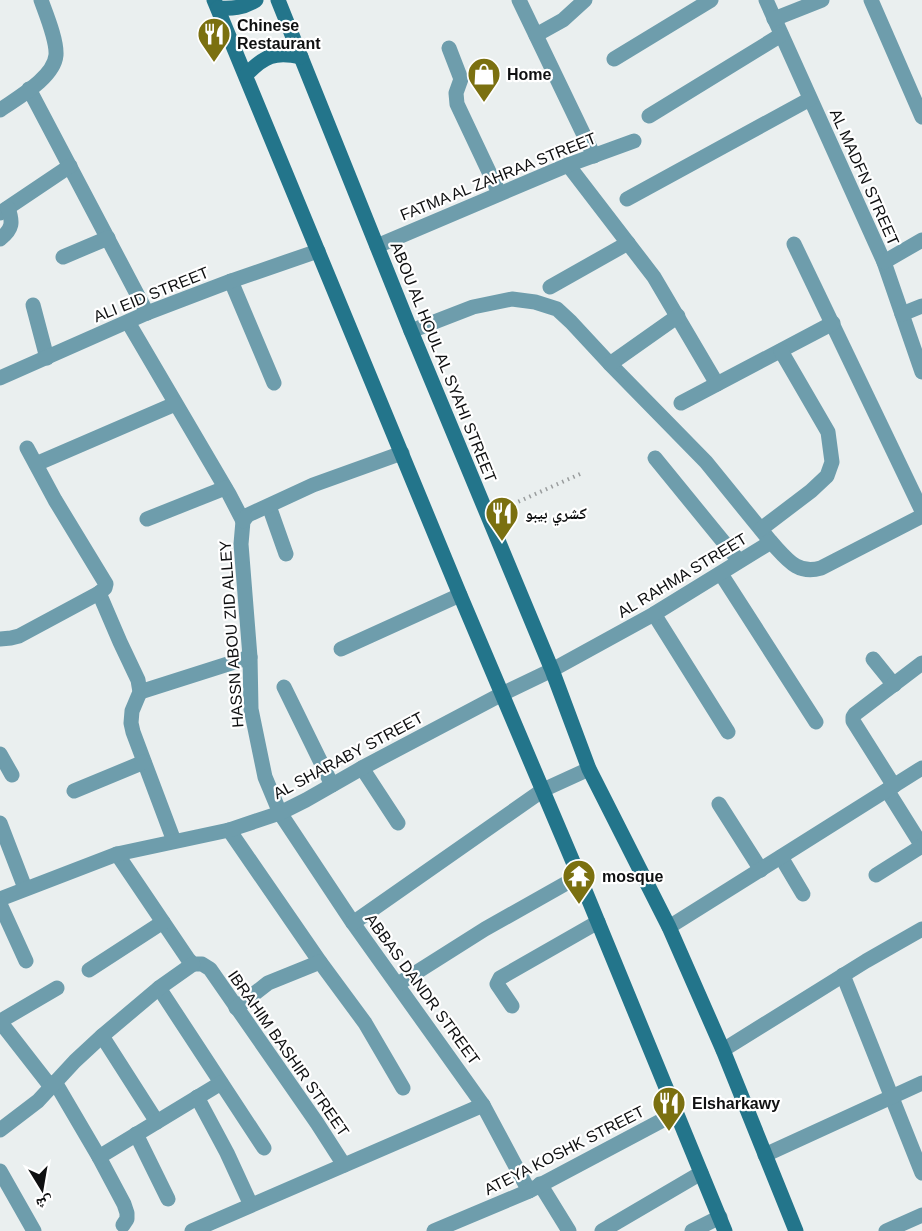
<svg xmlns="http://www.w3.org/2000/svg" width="922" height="1231" font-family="Helvetica,'Noto Naskh Arabic',sans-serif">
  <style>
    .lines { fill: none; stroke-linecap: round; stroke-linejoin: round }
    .path { stroke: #999c9d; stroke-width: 4; stroke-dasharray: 1.5 4.5; stroke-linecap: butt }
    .street { stroke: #6e9dac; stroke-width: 15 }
    .secondary { stroke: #23758b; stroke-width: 15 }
    .labels { text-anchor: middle; stroke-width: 4.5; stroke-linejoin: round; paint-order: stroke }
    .poi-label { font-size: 16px; font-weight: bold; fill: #0f1011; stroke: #fff; text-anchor: start }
    .street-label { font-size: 16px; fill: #0f1011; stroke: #fff }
  </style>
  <rect width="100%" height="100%" fill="#eaefef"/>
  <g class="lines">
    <path class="path" d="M502 509 580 474"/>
    <g class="street">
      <path d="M519 0 594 156"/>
      <path d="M766 0 884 262 922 372"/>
      <path d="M871 0 922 117"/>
      <path d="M774 19 822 0"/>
      <path d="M536 35 563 20 585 0"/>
      <path d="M449 48 461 79 456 93 457 104 499 193"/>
      <path d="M614 59 711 0"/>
      <path d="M29 89 147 313"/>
      <path d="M0 110C17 98 54 78 56 55 57 40 46 14 41 0"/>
      <path d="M649 116 781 35"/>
      <path d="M568 165 654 277 717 384"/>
      <path d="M627 199 810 99"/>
      <path d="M0 213 70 166"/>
      <path d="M0 239C13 229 13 222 8 208"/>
      <path d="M794 244 922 511"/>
      <path d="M377 246 568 165 634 141"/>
      <path d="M63 257 108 238"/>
      <path d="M884 262 922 240"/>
      <path d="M231 281 274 383"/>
      <path d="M550 287 628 243"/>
      <path d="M33 305 47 358"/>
      <path d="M902 314 922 306"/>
      <path d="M128 322 229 494 243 521"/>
      <path d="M411 331 473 307 512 299 535 302 557 309 571 322 610 364 706 462 771 542"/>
      <path d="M610 364 678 316"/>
      <path d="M0 378 147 313 231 281 318 251"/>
      <path d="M681 403 833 323"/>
      <path d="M655 458 739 561"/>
      <path d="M36 464 175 404"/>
      <path d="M269 506 286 554"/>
      <path d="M147 519 225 488"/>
      <path d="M243 521 241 544 250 657 251 709 265 777 280 813 353 923 483 1105 529 1191"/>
      <path d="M243 521 248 515 313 485 402 453"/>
      <path d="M761 529 811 491 827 476 832 462 828 432 781 351"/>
      <path d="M721 574 816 722"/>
      <path d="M99 593 120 642 138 680 140 692 132 711 131 723 133 732 174 841"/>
      <path d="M654 614 728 732"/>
      <path d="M0 639 11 638 19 636 99 593 105 588 106 584 55 500 27 448"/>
      <path d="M341 649 460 595"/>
      <path d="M873 659 894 685"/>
      <path d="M284 687 332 785"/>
      <path d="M140 692 250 657"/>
      <path d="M0 754 12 775"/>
      <path d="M362 768 398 823"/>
      <path d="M894 786 853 721V717L855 714 922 663"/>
      <path d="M887 790 922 846"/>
      <path d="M74 791 144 762"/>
      <path d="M719 804 761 870"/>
      <path d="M0 823 25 888"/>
      <path d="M229 830 320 962 365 1023 403 1088"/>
      <path d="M117 854 188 959 193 964H202L210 969 317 1123 344 1165"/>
      <path d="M781 857 803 894"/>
      <path d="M876 875 922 846"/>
      <path d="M0 899 117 854 229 830 280 813 306 800 362 768 502 694 552 670 654 614 771 542C787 559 797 575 821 568L922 516"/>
      <path d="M0 904 26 961"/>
      <path d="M353 923 543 790 589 769"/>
      <path d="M669 927 922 768"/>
      <path d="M89 970 163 922"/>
      <path d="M843 975 922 1173"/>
      <path d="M398 984 485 929 579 876"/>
      <path d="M159 988 264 1148"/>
      <path d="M512 1006 497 984 500 978 598 922"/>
      <path d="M236 1008 268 983 320 962"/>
      <path d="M102 1036 157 1122"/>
      <path d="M723 1050 866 961 922 929"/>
      <path d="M55 1082 99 1157 124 1204 127 1213V1219L123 1225"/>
      <path d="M51 1087 2 1024 4 1019 57 988"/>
      <path d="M197 1097 227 1153 251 1205"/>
      <path d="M0 1130 38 1101 75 1061 102 1036 159 988 193 964"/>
      <path d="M136 1134 168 1199"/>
      <path d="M765 1155 922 1083"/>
      <path d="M99 1157 221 1083"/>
      <path d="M0 1171 34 1231"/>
      <path d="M540 1184 569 1231"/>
      <path d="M192 1231 483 1105"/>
      <path d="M434 1231 529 1191 676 1113"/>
      <path d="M602 1231 701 1173"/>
      <path d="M692 1231 720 1217"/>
      <path d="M886 1231 922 1215"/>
    </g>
    <g class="secondary">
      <path d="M214 0 460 595 579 876 725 1231"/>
      <path d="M278 0 411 331 552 670 589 769 669 927 723 1050 796 1231"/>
      <path d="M218 8C232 9 243 8 256 0"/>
      <path d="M246 75C264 56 275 51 301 57"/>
    </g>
  </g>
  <defs>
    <symbol id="restaurant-pin" viewBox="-11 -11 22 30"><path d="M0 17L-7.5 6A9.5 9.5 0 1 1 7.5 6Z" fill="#7b7010" stroke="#fff"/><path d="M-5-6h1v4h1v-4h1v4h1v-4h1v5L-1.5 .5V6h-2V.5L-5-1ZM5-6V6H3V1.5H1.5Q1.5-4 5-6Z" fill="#fff"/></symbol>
    <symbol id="shop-pin" viewBox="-11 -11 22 30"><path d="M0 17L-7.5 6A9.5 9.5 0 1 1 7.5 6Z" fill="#7b7010" stroke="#fff"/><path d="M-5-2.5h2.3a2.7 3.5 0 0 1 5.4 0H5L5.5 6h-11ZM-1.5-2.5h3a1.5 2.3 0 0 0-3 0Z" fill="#fff"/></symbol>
    <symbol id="temple-pin" viewBox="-11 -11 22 30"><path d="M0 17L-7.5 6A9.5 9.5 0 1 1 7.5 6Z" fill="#7b7010" stroke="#fff"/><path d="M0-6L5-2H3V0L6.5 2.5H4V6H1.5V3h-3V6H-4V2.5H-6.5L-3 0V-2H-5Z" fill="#fff"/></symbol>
  </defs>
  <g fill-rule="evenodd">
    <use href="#restaurant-pin" x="195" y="15" width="38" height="52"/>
    <use href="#shop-pin" x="465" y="55" width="38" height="52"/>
    <use href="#restaurant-pin" x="483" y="494" width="38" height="52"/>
    <use href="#temple-pin" x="560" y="857" width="38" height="52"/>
    <use href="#restaurant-pin" x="650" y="1084" width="38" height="52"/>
  </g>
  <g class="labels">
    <g class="poi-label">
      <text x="237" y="31">Chinese<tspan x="237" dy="18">Restaurant</tspan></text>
      <text x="507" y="80">Home</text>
      <text x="525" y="519">كشري بيبو</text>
      <text x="602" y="882">mosque</text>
      <text x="692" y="1109">Elsharkawy</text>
    </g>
    <g class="street-label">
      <text transform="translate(498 176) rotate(-22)" y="6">FATMA AL ZAHRAA STREET</text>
      <text transform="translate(865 177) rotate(66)" y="6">AL MADFN STREET</text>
      <text transform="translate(151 294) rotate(-22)" y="6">ALI EID STREET</text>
      <text transform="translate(444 362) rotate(68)" y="6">ABOU AL HOUL AL SYAHI STREET</text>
      <text transform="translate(682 575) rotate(-31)" y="6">AL RAHMA STREET</text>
      <text transform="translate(231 634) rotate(-94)" y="6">HASSN ABOU ZID ALLEY</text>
      <text transform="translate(348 755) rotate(-28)" y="6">AL SHARABY STREET</text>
      <text transform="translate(423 989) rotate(54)" y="6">ABBAS DANDR STREET</text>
      <text transform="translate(289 1053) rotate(55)" y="6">IBRAHIM BASHIR STREET</text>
      <text transform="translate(564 1150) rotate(-27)" y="6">ATEYA KOSHK STREET</text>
    </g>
  </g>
  <g transform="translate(42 1189) rotate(169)" stroke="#ffffff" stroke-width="4.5" paint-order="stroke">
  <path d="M0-4.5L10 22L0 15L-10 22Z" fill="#0f1011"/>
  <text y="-9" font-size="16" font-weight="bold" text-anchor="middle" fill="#0f1011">ش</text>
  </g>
</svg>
